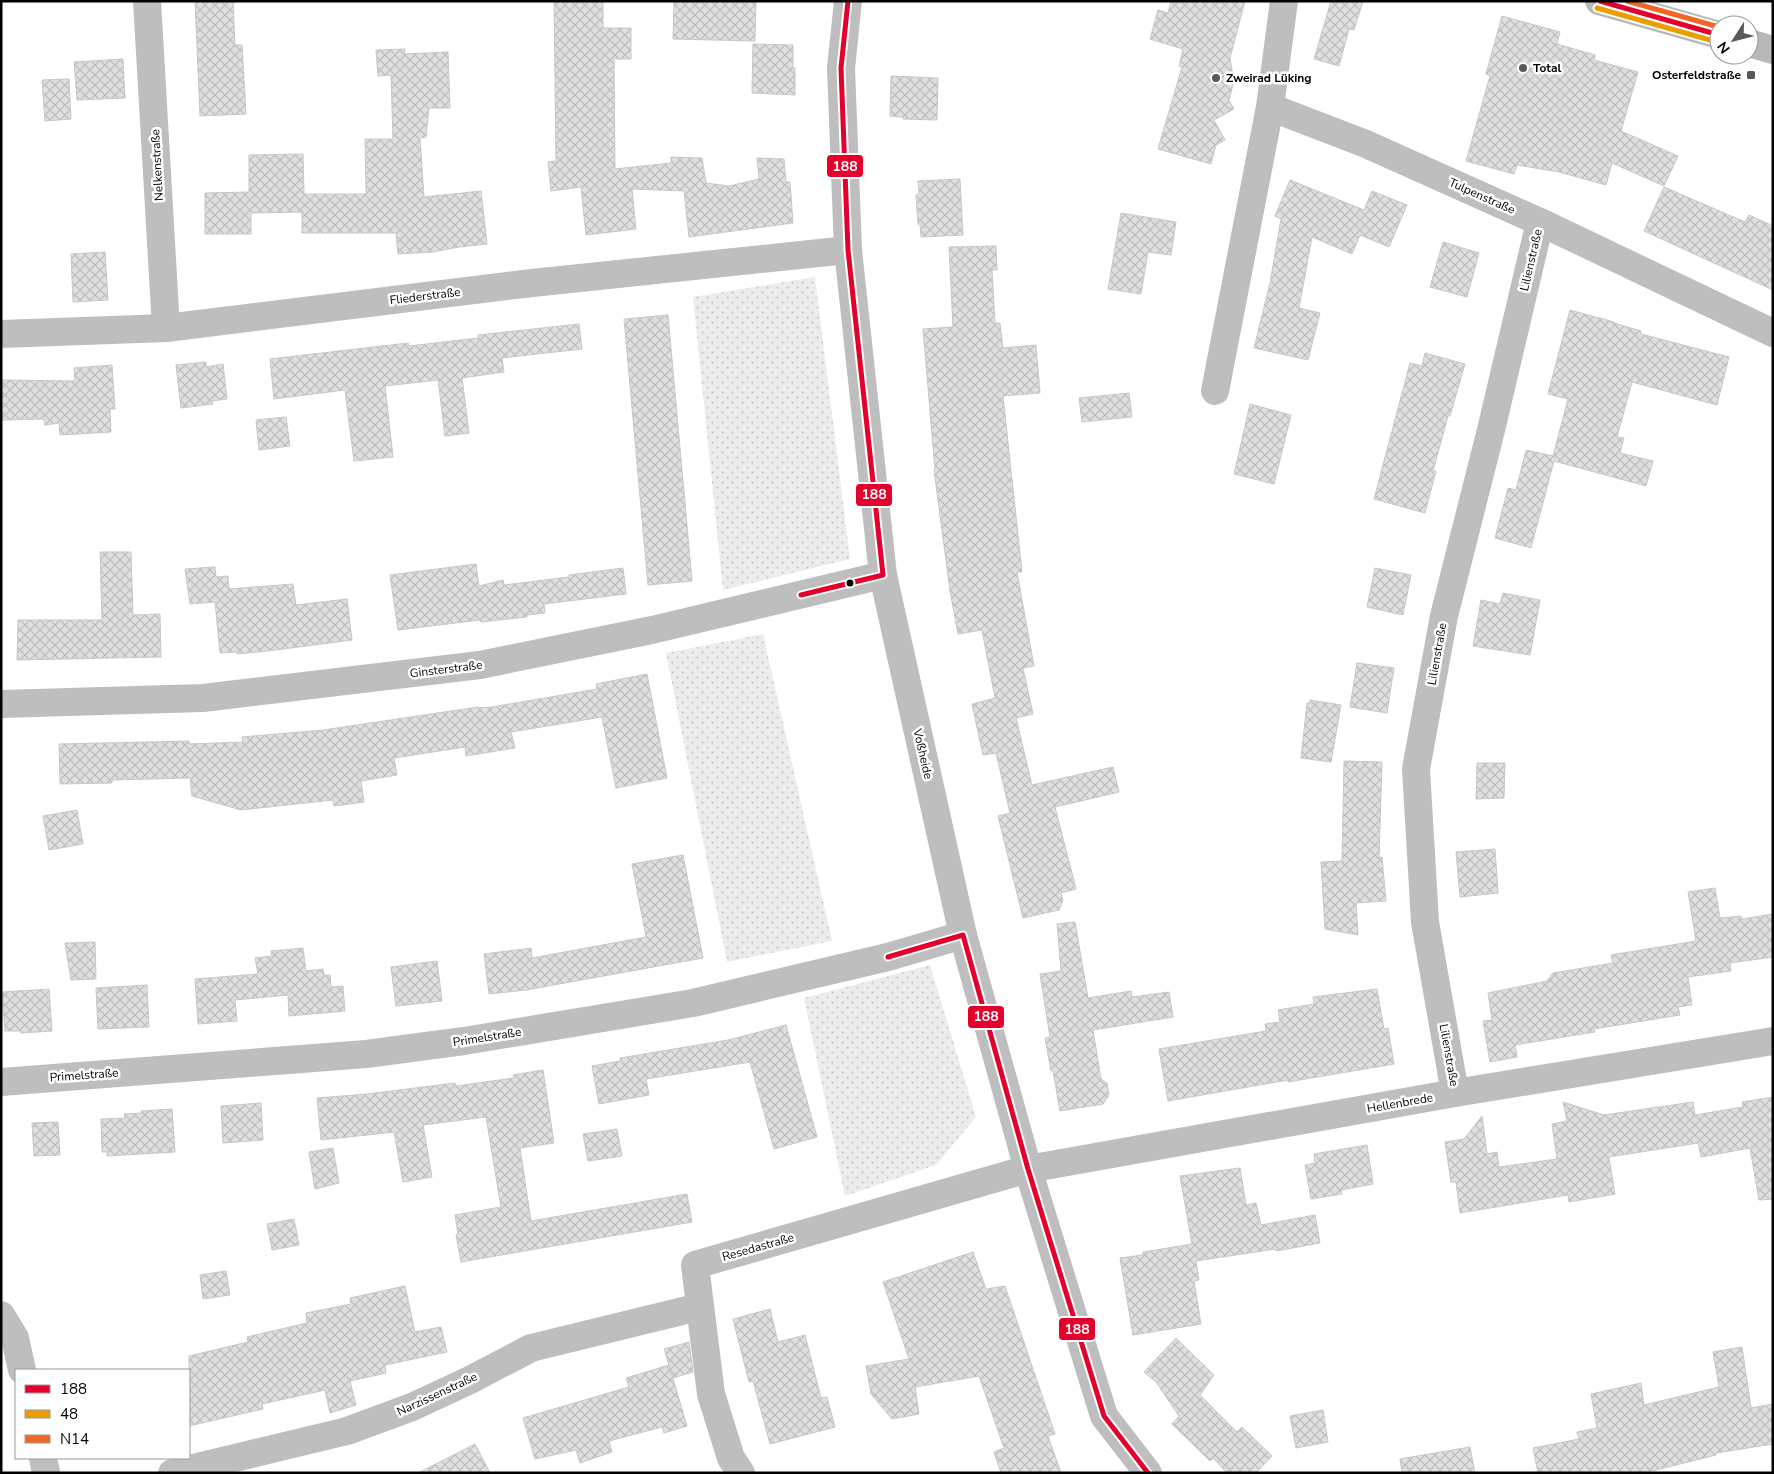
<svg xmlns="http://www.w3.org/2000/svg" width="1774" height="1474" font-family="'Nunito Sans',sans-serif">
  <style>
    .park { fill: url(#park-dots) }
    .building { fill: url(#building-cross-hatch); stroke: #c7c7c7 }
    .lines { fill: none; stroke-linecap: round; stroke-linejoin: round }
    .minor { stroke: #bebebe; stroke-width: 28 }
    .secondary { stroke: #b8b8b8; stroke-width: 28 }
    .bus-1-casing { stroke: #fff; stroke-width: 9 }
    .bus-2-casing { stroke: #fff; stroke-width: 9 }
    .bus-3-casing { stroke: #fff; stroke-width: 9 }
    .bus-1 { stroke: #e4002b; stroke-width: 5 }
    .bus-2 { stroke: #eb9e00; stroke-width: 5 }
    .bus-3 { stroke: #f26522; stroke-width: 5 }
    .poi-dot { fill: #595959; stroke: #fff; stroke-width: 2 }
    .bus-dot { fill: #000; stroke: #fff; stroke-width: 2 }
    .labels { text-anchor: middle; stroke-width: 5; stroke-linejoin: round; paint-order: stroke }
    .poi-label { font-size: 12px; font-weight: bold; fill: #000; stroke: #fff; text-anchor: start }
    .street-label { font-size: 12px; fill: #000; stroke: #fff }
    .line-badge { stroke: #fff; stroke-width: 2 }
    .badge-label { font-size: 14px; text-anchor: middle; font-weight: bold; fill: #fff }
  </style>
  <defs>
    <pattern id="park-dots" width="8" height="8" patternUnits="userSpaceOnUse" patternTransform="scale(1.25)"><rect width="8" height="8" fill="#ececec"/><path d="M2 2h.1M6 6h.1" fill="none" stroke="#c9c9c9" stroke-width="1.8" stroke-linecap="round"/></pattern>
    <pattern id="building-cross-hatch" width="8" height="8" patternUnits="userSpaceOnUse" patternTransform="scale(1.25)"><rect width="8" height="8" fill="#dfdfdf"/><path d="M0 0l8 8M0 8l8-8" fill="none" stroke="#bebebe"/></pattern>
  </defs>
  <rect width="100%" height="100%" fill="#fff"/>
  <g class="park">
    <path d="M815 277 850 559 723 590 693 297Z"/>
    <path d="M763 634 832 941 727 962 666 653Z"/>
    <path d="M930 965 976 1117 936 1165 845 1196 804 998Z"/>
  </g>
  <g class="building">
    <path d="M195 1H233L235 45H242L246 114 200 116Z"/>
    <path d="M554 1H603V28H631V59H614L615 169 671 163V157L702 158 706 183 729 186 759 179 757 158 784 159 786 182H790L793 223 689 237 684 191 632 189 636 229 586 235 581 187 551 191 548 162 556 161Z"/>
    <path d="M674 1H756L755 41 673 39Z"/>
    <path d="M1171 1H1245L1230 58 1234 81 1229 100 1234 109 1214 120 1225 140 1216 145 1211 164 1158 149 1182 67 1179 66 1183 49 1150 39 1158 10 1168 13Z"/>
    <path d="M1331 1H1363L1354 30 1349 29 1339 66 1314 59Z"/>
    <path d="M1502 16 1560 32 1557 44 1595 55 1594 60 1638 72 1621 131 1678 156 1664 186 1612 163 1606 185 1559 172 1517 165 1514 174 1466 161 1490 76 1486 74Z"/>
    <path d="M753 44 793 45V68H795V95L752 93Z"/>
    <path d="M405 49 404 54 448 52 450 108H429L426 137 420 138 424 197 481 191 487 244 459 247 433 252 398 254 396 233H302V212L251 213V234H205V193L249 192V155L303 154 304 194H366L365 139H393L391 75 378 76 376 50Z"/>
    <path d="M123 59 125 98 77 100 74 62Z"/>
    <path d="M891 76 938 78 937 120 903 119V117L890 116Z"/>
    <path d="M69 79 71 119 45 121 42 80Z"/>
    <path d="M960 179 963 235 921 237 920 224H918L916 195 919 194 918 181Z"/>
    <path d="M1290 180 1364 210 1372 191 1407 205 1389 247 1360 235 1352 254 1312 237 1299 308 1320 313 1308 360 1254 348 1270 283 1281 219 1275 216Z"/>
    <path d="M1664 187 1745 222 1749 215 1773 226V290L1644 231Z"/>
    <path d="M1121 213 1176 222 1171 255 1148 252 1141 294 1108 289Z"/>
    <path d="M1443 242 1479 253 1467 297 1430 287Z"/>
    <path d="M996 246 997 270H992L995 323H1000L1003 348 1036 345 1040 393 1003 396 1022 572H1017L1034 666 1023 668 1033 714 1016 718 1032 785 1113 767 1119 792 1055 807 1076 889 1061 893 1063 900 1059 910 1023 918 998 816 1010 813 996 753 983 755 972 704 995 698 982 630 958 634 950 591 934 470H935L923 329 953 327 949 247Z"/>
    <path d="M105 252 108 300 73 302 71 254Z"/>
    <path d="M1570 310 1614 322V323L1641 331V334L1729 357 1717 405 1632 382 1617 437 1624 438 1620 453 1653 461 1646 486 1554 461 1531 548 1495 538 1508 488 1516 490 1526 450 1553 456 1568 399 1548 394Z"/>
    <path d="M668 315 692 581 648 585 624 319Z"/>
    <path d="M579 324 582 349 502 358 504 372 462 378 469 433 445 436 438 380 385 386 393 457 354 461 345 390 274 399 270 359 408 343 409 346 478 338V335Z"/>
    <path d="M1425 353 1465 364 1450 416H1448L1433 471H1436L1425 513 1374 499 1410 363 1422 366Z"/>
    <path d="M206 362V367L223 364 227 399 212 401 213 404 181 408 176 365Z"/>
    <path d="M112 365 115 409H110L111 432 60 435 59 423 45 425 44 419 1 420V380L75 381 74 368Z"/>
    <path d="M1129 393 1132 417 1082 422 1079 398Z"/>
    <path d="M1250 404 1291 415 1274 484 1234 474Z"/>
    <path d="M286 417 290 446 259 450 256 420Z"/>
    <path d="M100 552H131L133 615 160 614 161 657 17 660 18 620H102Z"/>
    <path d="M476 564 479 586 503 580 504 585 569 577V575L623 568 626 594 544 604 545 613 527 615V617L481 622 480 620 398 630 390 575Z"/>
    <path d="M215 567 216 577 228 576 229 589 293 584 296 605 347 599 352 640 268 651 237 654V652L220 653 215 602 190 604 185 569Z"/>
    <path d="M1375 568 1411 575 1403 615 1367 607Z"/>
    <path d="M1503 593 1540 600 1530 655 1473 646 1481 600 1500 604Z"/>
    <path d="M1357 663 1394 668 1387 713 1350 707Z"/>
    <path d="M647 674 667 778 616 788 602 717 511 732 515 748 466 756 465 747 394 758 397 775 361 781 364 802 334 806 333 800 241 810 192 796 190 778 112 780V783L60 784 59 744 189 741V744L243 742 242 737 323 730 478 707V708L492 707 597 689 596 684Z"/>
    <path d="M1310 700 1341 705 1331 762 1301 758 1307 703H1310Z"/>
    <path d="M1344 761 1382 762 1379 858 1382 857 1386 901 1356 903 1358 935 1325 929 1321 862 1342 861Z"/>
    <path d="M1477 763H1505L1504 798 1476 799Z"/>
    <path d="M77 810 83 844 49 850 43 816Z"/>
    <path d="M1495 849 1498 893 1460 897 1456 852Z"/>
    <path d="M683 855 703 958 526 990 489 994 484 954 531 948 532 958 646 937 632 864Z"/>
    <path d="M1715 888 1720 918 1741 916 1742 919 1773 914V957L1730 963 1731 971 1688 977 1692 1005 1678 1007 1680 1015 1594 1029 1595 1032 1515 1045 1517 1057 1490 1062 1483 1021 1492 1020 1488 993 1547 981 1553 973 1613 963 1611 955 1696 941 1688 892Z"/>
    <path d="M1075 922 1088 998 1131 991 1132 997 1169 992 1173 1017 1093 1030 1101 1079 1107 1083 1109 1095 1103 1104 1060 1111 1053 1071H1051L1045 1038 1050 1037 1040 974 1061 971 1057 924Z"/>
    <path d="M95 942 96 979 71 980 65 943Z"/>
    <path d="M303 948 306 971 323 969 324 975H330L331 987 343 986 345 1011 289 1016 288 995 235 1000 237 1021 198 1024 195 979 258 974 255 958 272 956 271 951Z"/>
    <path d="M437 961 442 1001 396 1006 391 967Z"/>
    <path d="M147 985 149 1027 98 1029 96 988Z"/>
    <path d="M49 989 52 1031 21 1033V1031H5L2 992Z"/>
    <path d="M1377 989 1384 1029 1388 1028 1394 1064 1288 1082V1080L1168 1101 1159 1049 1266 1031 1265 1024 1280 1022 1278 1010 1314 1004 1313 997Z"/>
    <path d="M786 1025 817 1137 774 1149 750 1062 646 1079 649 1095 599 1104 592 1066 620 1061V1058L728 1040Z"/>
    <path d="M543 1070 554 1143 520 1148 531 1221 687 1194 692 1222 461 1262 456 1235 458 1234 455 1215 501 1207 486 1117 423 1125 432 1177 403 1182 394 1132 321 1140 317 1098 367 1094 455 1083 456 1086 514 1078 513 1075Z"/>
    <path d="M1773 1097V1199L1759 1200 1750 1148 1701 1157 1698 1143 1609 1157 1615 1194 1569 1202 1568 1195 1460 1213 1456 1182H1451L1445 1142 1464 1139 1482 1116 1487 1154 1497 1152 1499 1167 1557 1159 1552 1124 1567 1121 1563 1102 1604 1115 1693 1102 1695 1115 1743 1107 1742 1102Z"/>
    <path d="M261 1103 263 1140 223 1143 221 1106Z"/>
    <path d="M172 1109 175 1152 107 1156V1152H102L101 1119 125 1118 124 1114 142 1113 141 1111Z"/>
    <path d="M58 1122 60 1155 34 1156 32 1123Z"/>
    <path d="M617 1129 622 1156 588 1161 583 1134Z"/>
    <path d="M1367 1145 1373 1184 1341 1190 1342 1194 1311 1199 1305 1165 1315 1163 1314 1154Z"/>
    <path d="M333 1148 339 1183 315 1189 309 1152Z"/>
    <path d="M1240 1168 1246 1205 1256 1203 1261 1225 1315 1215 1320 1243 1276 1251V1249L1196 1261 1199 1280 1194 1281 1201 1324 1133 1335 1120 1258 1143 1255V1252L1192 1244 1180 1176Z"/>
    <path d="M294 1219 299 1245 272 1250 267 1224Z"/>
    <path d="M973 1252 986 1289 1005 1286 1055 1434 1048 1436 1061 1473H1001L994 1452 1004 1448 979 1376 915 1387 919 1414 892 1419 871 1394 866 1366 909 1359 883 1282Z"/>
    <path d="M226 1271 230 1295 203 1299 200 1275Z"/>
    <path d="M405 1286 415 1332 441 1327 447 1352 385 1365 386 1373 350 1381 356 1405 330 1413 325 1390 262 1404 263 1409 189 1426V1356L248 1342 247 1337 307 1323 306 1313 351 1304 350 1298Z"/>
    <path d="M770 1309 778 1342 805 1335 821 1398 827 1397 835 1427 770 1444 753 1381 749 1382 733 1319Z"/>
    <path d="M1176 1338 1214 1375 1200 1395 1237 1432 1242 1427 1272 1456 1256 1473H1227L1213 1458 1210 1461 1172 1424 1179 1416 1156 1382 1144 1372Z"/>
    <path d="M689 1342 693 1372 673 1378 664 1349Z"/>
    <path d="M1742 1347 1751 1408 1773 1404V1444L1716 1453V1455L1644 1473H1538L1533 1448 1579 1439 1577 1432 1597 1428 1591 1394 1641 1383 1644 1405 1719 1387 1713 1352Z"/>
    <path d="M669 1365 687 1426 664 1433 662 1427 609 1441 612 1452 580 1463 576 1450 535 1459 523 1418 629 1387 626 1378Z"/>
    <path d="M1323 1410 1328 1442 1296 1448 1290 1416Z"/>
    <path d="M475 1444 490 1473H418Z"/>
    <path d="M1470 1447 1475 1473H1402L1400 1459Z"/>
  </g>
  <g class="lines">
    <g class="minor">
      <path d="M147 1 166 328"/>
      <path d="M848 1 841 68 848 250 883 575 963 935 1028 1169 1104 1416 1148 1473"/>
      <path d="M1284 1 1270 107 1366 144 1540 222 1773 333"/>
      <path d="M1 334 166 328 532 283 848 250"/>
      <path d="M1215 391 1270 107"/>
      <path d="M1 704 203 698 480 665 652 630 883 575"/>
      <path d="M1 1082 366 1054 464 1041 693 1003 888 957 963 935"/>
      <path d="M1455 1093 1425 922 1416 769 1444 616 1491 430 1540 222"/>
      <path d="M1 1315 15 1338 22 1370"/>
      <path d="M43 1458 46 1473"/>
      <path d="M172 1473 347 1431 412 1407 470 1380 531 1348 699 1307"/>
      <path d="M741 1473 731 1458 711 1394 695 1265 1028 1169 1455 1093 1773 1041"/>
    </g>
    <g class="secondary">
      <path d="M1599 1 1719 35"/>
      <path d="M1749 43 1773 50"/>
    </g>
    <defs>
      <g id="bus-1">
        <path d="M1600 1 1719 35"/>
        <path d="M801 595 883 575 848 250 841 68 848 1"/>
        <path d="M888 957 963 935 1028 1169 1104 1416 1148 1473"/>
      </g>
      <path id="bus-2" d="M1597 8 1717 42"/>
      <path id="bus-3" d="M1627 1 1719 27"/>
    </defs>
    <use href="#bus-1" class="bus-1-casing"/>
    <use href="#bus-2" class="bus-2-casing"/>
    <use href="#bus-3" class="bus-3-casing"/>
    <use href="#bus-1" class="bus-1"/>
    <use href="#bus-2" class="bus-2"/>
    <use href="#bus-3" class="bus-3"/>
  </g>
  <g class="poi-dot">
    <circle cx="1523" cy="68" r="5"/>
    <rect x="1746" y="70" width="10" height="10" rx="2.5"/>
    <circle cx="1216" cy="78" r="5"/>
  </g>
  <circle class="bus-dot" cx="850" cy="583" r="4.5"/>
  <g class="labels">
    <g class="poi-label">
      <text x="1533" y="72">Total</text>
      <text x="1741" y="79" text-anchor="end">Osterfeldstraße</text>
      <text x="1226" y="82">Zweirad Lüking</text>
    </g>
    <g class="street-label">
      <text transform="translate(157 165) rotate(-93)" y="4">Nelkenstraße</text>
      <text transform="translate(1482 196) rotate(24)" y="4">Tulpenstraße</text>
      <text transform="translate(1531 260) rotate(-77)" y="4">Lilienstraße</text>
      <text transform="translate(425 296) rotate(-7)" y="4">Fliederstraße</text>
      <text transform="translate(1437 654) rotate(-80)" y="4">Lilienstraße</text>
      <text transform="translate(446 669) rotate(-7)" y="4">Ginsterstraße</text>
      <text transform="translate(923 754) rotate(77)" y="4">Voßheide</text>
      <text transform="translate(487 1037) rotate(-9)" y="4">Primelstraße</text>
      <text transform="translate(1449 1055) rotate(80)" y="4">Lilienstraße</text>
      <text transform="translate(84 1075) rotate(-4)" y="4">Primelstraße</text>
      <text transform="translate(1400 1103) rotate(-10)" y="4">Hellenbrede</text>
      <text transform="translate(758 1247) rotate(-16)" y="4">Resedastraße</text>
      <text transform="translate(437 1394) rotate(-25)" y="4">Narzissenstraße</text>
    </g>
  </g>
  <g class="line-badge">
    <rect x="826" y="154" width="38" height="24" rx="5" fill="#e4002b"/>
    <rect x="855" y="483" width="38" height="24" rx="5" fill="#e4002b"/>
    <rect x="967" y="1005" width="38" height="24" rx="5" fill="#e4002b"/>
    <rect x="1058" y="1317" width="38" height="24" rx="5" fill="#e4002b"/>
  </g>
  <g class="badge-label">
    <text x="845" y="171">188</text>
    <text x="874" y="499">188</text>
    <text x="986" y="1021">188</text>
    <text x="1077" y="1334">188</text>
  </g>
  <rect width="1774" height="1474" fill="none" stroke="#000000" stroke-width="5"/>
  <rect x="15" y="1369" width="175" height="90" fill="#ffffff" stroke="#999999"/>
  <rect x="25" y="1385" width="25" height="8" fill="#e4002b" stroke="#999999"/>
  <text x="60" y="1394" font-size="15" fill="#000000">188</text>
  <rect x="25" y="1410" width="25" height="8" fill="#eb9e00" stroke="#999999"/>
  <text x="60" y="1419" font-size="15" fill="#000000">48</text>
  <rect x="25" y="1435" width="25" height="8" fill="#f26522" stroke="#999999"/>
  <text x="60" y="1444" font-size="15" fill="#000000">N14</text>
  <g transform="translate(1734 40) rotate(234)"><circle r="24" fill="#ffffff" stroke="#999999"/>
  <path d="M0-4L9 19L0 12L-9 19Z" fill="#595959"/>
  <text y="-8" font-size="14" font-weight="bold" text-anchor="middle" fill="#000000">N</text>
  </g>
</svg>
